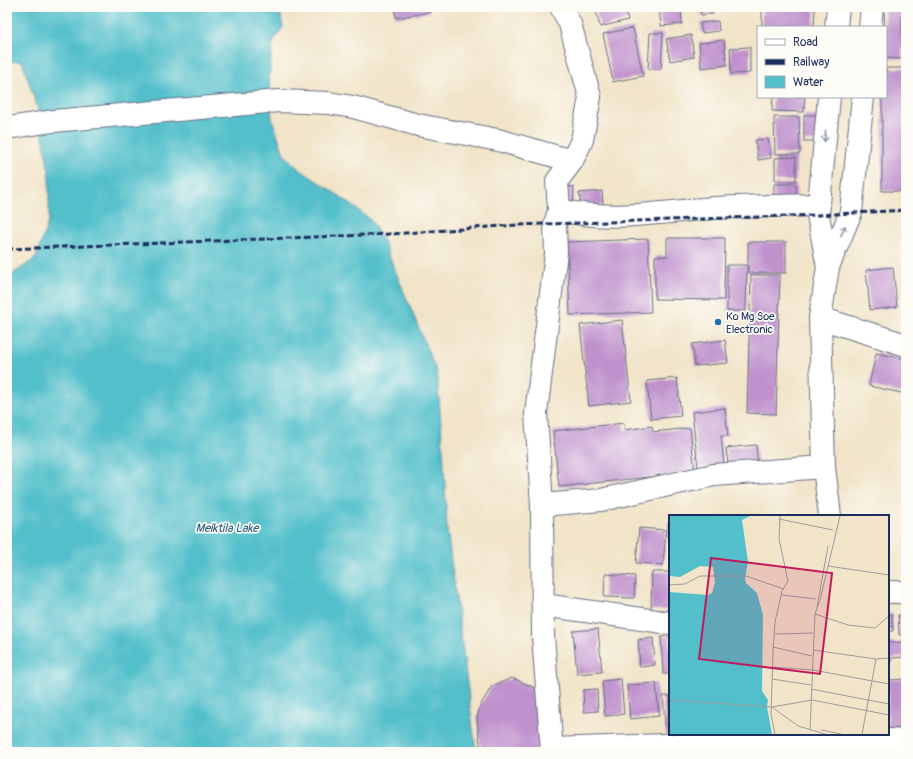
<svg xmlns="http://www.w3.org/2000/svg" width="913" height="759" font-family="Pangolin,sans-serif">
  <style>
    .water { fill: #52bfcb; stroke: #367794 }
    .building { fill: #bf92cd }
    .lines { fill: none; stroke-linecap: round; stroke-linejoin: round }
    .street-casing { stroke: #666e83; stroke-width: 24 }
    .highway-casing { stroke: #666e83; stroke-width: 24 }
    .street { stroke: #fff; stroke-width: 22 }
    .highway { stroke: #fff; stroke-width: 22 }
    .rail { stroke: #1b2f5e; stroke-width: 3; stroke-dasharray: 6 3; stroke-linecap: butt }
    .oneway { stroke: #8d97ae }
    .poi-dot { fill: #1f6fb2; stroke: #fdfcf7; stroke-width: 1.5 }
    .labels { text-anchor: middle; stroke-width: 3.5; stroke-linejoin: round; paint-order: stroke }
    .poi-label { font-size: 11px; fill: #1b2f5e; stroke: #fdfcf7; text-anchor: start }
    .water-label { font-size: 12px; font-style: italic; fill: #2c5a7f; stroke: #fdfcf7 }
    .inset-road { fill: none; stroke: #9b9c9e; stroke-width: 1 }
    .view { fill: #c2185b; fill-opacity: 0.15; stroke: #c2185b; stroke-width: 2 }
    .inset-edge { fill: none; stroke: #1b2f5e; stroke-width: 2 }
  </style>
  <rect width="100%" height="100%" fill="#fdfcf7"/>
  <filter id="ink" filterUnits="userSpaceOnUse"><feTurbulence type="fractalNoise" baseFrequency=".025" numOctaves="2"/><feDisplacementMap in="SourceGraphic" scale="8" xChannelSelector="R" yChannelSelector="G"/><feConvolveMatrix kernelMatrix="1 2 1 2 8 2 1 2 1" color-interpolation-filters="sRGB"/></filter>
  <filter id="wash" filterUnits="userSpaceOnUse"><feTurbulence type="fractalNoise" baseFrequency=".012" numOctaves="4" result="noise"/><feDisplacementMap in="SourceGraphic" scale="16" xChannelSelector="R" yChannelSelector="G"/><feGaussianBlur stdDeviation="0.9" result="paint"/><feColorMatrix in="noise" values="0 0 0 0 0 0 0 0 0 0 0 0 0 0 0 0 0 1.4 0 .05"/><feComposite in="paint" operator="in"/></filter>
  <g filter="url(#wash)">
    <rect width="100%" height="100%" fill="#f1e4c8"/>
    <path class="water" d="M7 7H279L283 27 273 42 269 79 272 119 284 154 299 169 344 199 371 220 384 243 437 373 444 463 447 529 476 752H7V278L36 258 49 219V171L38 110 22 61 7 62Z"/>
    <g id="blocks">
      <g class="building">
        <path d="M394 7H429L430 12 396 18Z"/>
        <path d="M595 7H624L628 20 600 27Z"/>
        <path d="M659 7H681L682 24 661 26Z"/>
        <path d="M701 7H713V14L701 15Z"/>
        <path d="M762 7H815L814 27H762Z"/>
        <path d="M884 7H902V59L886 58Z"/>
        <path d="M718 21 719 31 702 33 700 23Z"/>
        <path d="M633 28 643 76 613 82 603 34Z"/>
        <path d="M650 33H663L661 69H648Z"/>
        <path d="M691 35 694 57 670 61 666 39Z"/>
        <path d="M724 40 727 65 701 68 699 43Z"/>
        <path d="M750 47V73L731 74 730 48Z"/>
        <path d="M886 68H906V191H882V97H886Z"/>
        <path d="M773 97H805L804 112 772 111Z"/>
        <rect x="804" y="115" width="17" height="26"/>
        <path d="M774 117H799L800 154H775Z"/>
        <path d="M768 139 771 158 758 160 755 140Z"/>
        <path d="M796 157V181H775V158Z"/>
        <path d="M774 184H796L797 203 774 204Z"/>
        <path d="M562 186 574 187 573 207H562Z"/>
        <path d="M602 191 603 205 581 207 579 193Z"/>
        <path d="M667 238H725L724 300 655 299V256H667Z"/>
        <path d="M648 239 651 312 570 315 567 242Z"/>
        <rect x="748" y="242" width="38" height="31"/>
        <path d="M727 265H747L746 311H727Z"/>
        <path d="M893 267 897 307 870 310 866 270Z"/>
        <path d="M751 275H780L776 414 747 413Z"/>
        <path d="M622 320 631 401 589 406 580 325Z"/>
        <path d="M725 340 728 363 695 366 692 344Z"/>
        <path d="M876 353 906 359V394L869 386Z"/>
        <path d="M677 378 681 416 651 419 647 381Z"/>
        <path d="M725 408 728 436H721L724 465 698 468 692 412Z"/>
        <path d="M624 423V430L652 426 653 432 690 428 695 472 559 487 553 431Z"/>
        <path d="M756 445 758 467 729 471 726 448Z"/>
        <path d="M670 522V541H669L668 523Z"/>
        <path d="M639 528 666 530 663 565 636 563Z"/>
        <path d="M652 572H670V610H651Z"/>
        <path d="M605 574 635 576 634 598 604 597Z"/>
        <path d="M888 614H892L893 631H888Z"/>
        <path d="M898 615H906V635H899Z"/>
        <path d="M598 629 602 672 577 674 573 631Z"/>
        <path d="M670 636V674H663L661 637Z"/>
        <path d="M653 638 655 665 640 667 638 640Z"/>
        <path d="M906 642V657L891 658V665L888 666V643Z"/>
        <path d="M512 678 535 688 543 709 548 752H481L477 719 480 706 492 686Z"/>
        <path d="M621 679 624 714 605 716 602 681Z"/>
        <path d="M906 679V728L888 729V680Z"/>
        <path d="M656 683 659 716 630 719 627 685Z"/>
        <path d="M597 689 598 711 584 712 583 690Z"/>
        <path d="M663 696H670V735H666Z"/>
      </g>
    </g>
  </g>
  <g filter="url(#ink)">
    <use href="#blocks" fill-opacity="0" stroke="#666e83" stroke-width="1"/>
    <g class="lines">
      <defs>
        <g id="street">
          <path d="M7 128 53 121 279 101 329 103 353 107 418 125 498 140 572 161"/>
          <path d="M559 210C610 222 662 212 714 208 749 206 784 206 819 205"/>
          <path d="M820 318 906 345"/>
          <path d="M542 505 601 500 714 475 824 467"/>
          <path d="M888 592H906"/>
          <path d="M543 605 670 623"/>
          <path d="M551 749 857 738 906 741"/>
          <path d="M552 752 543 636 542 505 536 413 556 253 555 224 559 210 557 181 572 161 582 140 590 97 570 24 561 7"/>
        </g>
        <g id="highway">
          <path d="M836 27 838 7"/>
          <path d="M870 27 872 7"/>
          <path d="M828 267 818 215 829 97"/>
          <path d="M830 516 824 467 820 318 828 267 851 212 863 97"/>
          <path d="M856 734 857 752"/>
        </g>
      </defs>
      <use href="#street" class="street-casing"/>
      <use href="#highway" class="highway-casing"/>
      <use href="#street" class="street"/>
      <use href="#highway" class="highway"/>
      <path class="rail" d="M7 249 391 234 517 225 818 215 906 210"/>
    </g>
    <defs><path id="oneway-shaft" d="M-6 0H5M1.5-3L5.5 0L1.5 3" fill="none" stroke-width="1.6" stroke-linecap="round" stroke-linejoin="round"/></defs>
    <g class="oneway">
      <use href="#oneway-shaft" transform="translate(825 136) rotate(96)"/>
      <use href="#oneway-shaft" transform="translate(843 231) rotate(-67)"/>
    </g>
  </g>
  <circle class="poi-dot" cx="718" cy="322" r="4"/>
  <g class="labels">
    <g class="poi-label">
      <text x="726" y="320">Ko Mg Soe<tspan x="726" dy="13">Electronic</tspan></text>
    </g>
    <g class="water-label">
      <text x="227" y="532">Meiktila Lake</text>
    </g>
  </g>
  <g transform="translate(669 515)">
    <rect width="220" height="220" fill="#f1e4c8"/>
    <path d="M0 1H81L73 5 79 47 76 63 77 68 88 78 94 100 93 176 99 185 98 192 103 219H0V77L39 80 43 78 46 67 44 52 31 51 11 62 0 61Z" fill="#52bfcb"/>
    <path class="inset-road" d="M110 4 164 15M159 51 220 60M0 70 16 69 31 61H77L115 74M113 80 147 84M148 92 159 31M146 99 179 110 206 113 220 101M106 119 144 118M104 132 143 141M144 135 207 144 220 143M103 152 144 155 220 169M103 164 142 170M142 174 220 189M0 185 103 192 143 185M143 185 220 200M103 192 129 211 156 219M141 215 146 99 151 85 171 1M152 215 172 219M106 219 102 199 104 136 106 107 113 76 119 66 110 24 111 1M193 219 207 144"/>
    <path class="view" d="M42 43 163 58 151 159 30 144Z"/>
    <rect width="220" height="220" class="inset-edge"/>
  </g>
  <rect width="913" height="759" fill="none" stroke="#fdfcf7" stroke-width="24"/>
  <rect x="757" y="26" width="130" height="72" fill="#fdfcf7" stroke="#a3aaba"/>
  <rect x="765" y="39" width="20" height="6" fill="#ffffff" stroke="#a3aaba"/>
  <text x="793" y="46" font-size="12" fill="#1b2f5e">Road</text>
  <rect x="765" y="59" width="20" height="6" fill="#1b2f5e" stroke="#a3aaba"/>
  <text x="793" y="66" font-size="12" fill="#1b2f5e">Railway</text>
  <rect x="765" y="76" width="20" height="12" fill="#52bfcb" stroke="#a3aaba"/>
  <text x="793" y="86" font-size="12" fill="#1b2f5e">Water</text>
</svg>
